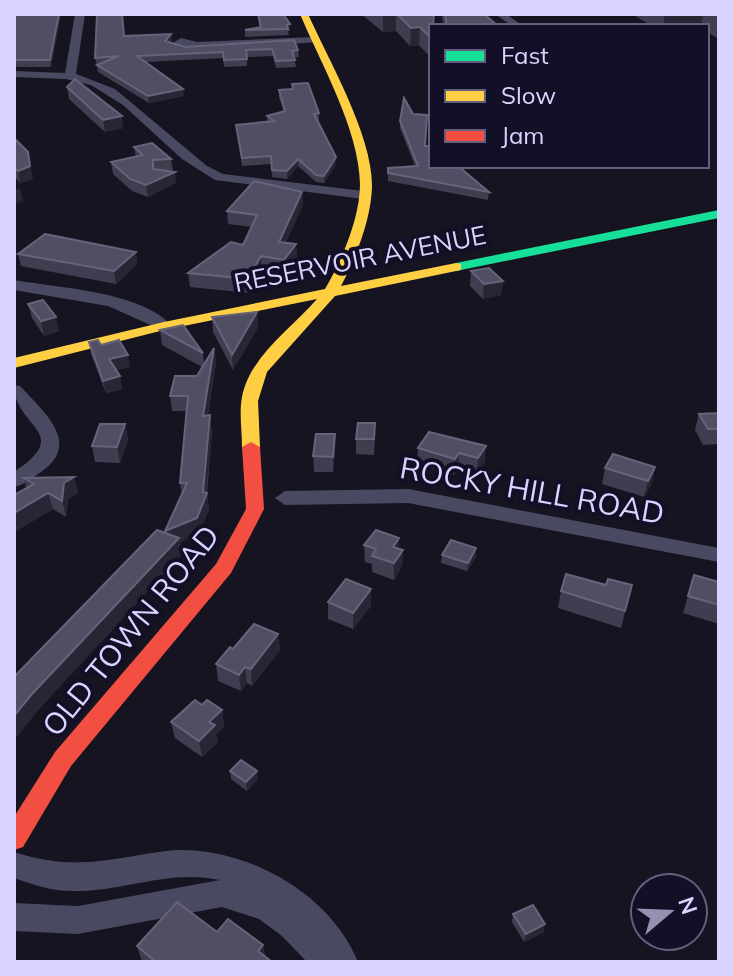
<svg xmlns="http://www.w3.org/2000/svg" width="733" height="976" font-family="Mulish,sans-serif">
  <style>
    .lines { fill: none; stroke-linecap: round; stroke-linejoin: round }
    .street { fill: #4a4962; fill-rule: evenodd }
    .fast { fill: #16e098; fill-rule: evenodd }
    .slow { fill: #ffcf43; fill-rule: evenodd }
    .jam { fill: #f24e42; fill-rule: evenodd }
    .wall { fill: #403d50 }
    .shaded-wall { fill: #282635 }
    .building { fill: #504e63; stroke: #66637b; stroke-width: 2 }
    .labels { text-anchor: middle; stroke-width: 8; stroke-linejoin: round; paint-order: stroke }
    .far-street-label { font-size: 26px; fill: #d9d4ff; stroke: #130f26 }
    .street-label { font-size: 30px; fill: #d9d4ff; stroke: #130f26 }
  </style>
  <rect width="100%" height="100%" fill="#161421"/>
  <g class="lines">
    <g class="street">
      <path d="M75 14H85L76 74 115 89 207 166 223 174 363 191 370 195 363 199 215 180 182 159 123 105 91 85 66 79 14 77V71L65 73Z"/>
      <path d="M495 14H506L523 26H512Z"/>
      <path d="M315 37 318 42 186 51 168 46 181 38 197 42Z"/>
      <path d="M14 280C58 288 141 291 172 326L164 331 108 306 14 290Z"/>
      <path d="M14 385 20 386C43 411 83 444 41 472 32 478 24 485 14 487V472C75 432 14 428 14 385Z"/>
      <path d="M408 489 719 548V562L408 503 285 505 275 498 285 491Z"/>
      <path d="M176 850C248 848 330 893 358 962H307L282 936 259 919 222 907 78 934 14 931V903L78 906 220 880C170 869 125 891 76 891 54 892 34 885 14 878V852C81 873 110 857 176 850Z"/>
    </g>
    <path class="fast" d="M719 210V218L456 271 449 267 456 263Z"/>
    <path class="slow" d="M300 14H308C329 61 373 136 372 187 371 219 356 258 341 286L456 263 461 264V270L335 296 267 372 258 401 260 447 251 452 242 447C242 430 239 413 242 397 250 356 291 329 317 299L164 330 14 368V358L164 322 325 289C342 260 360 218 360 184 359 129 321 64 300 14Z"/>
    <path class="jam" d="M251 442 260 447 264 509 231 573 71 766 23 847 14 850V817L55 752 216 564 246 509 242 447Z"/>
  </g>
  <g class="wall">
    <path d="M14 14H61L51 67H14Z"/>
    <path d="M257 14H283L290 31H288L289 35 245 37V30L260 28Z"/>
    <path d="M361 14H435L431 26V58L419 45 410 46 396 31 383 32Z"/>
    <path d="M442 14H484L498 26H443Z"/>
    <path d="M635 14H719V39L707 32V26H652L635 16Z"/>
    <path d="M171 34 172 40 170 42 185 47 298 50 299 57H294L296 67 276 68 273 56 247 57V66L224 67 223 58 146 62 184 96 149 103 98 72 95 58 125 36Z"/>
    <path d="M292 84 319 113V120L317 121 336 157V164L324 183 316 182 298 166 287 179 272 177 271 164 242 166 236 125 267 121V116L284 112 279 97V90L292 89Z"/>
    <path d="M67 87 123 128 105 132 69 99Z"/>
    <path d="M400 121 425 146 489 192 488 200 388 181V168L415 166 400 128Z"/>
    <path d="M14 138 33 179 20 183 14 176Z"/>
    <path d="M134 147 171 159 173 170 167 171 176 183 148 197 132 191 113 174 111 162 136 157Z"/>
    <path d="M302 192 303 205 286 242 296 244 297 258 285 273 262 270 249 293 190 287 188 273 243 245 252 227 228 224 227 211Z"/>
    <path d="M136 252 137 264 116 284 21 266 18 254Z"/>
    <path d="M471 271 503 281 501 295 483 299 470 286Z"/>
    <path d="M28 304 59 331 44 336 32 318Z"/>
    <path d="M257 312 258 327 233 370 213 332 212 317Z"/>
    <path d="M160 330 203 353 204 364 214 348 216 363 208 415 212 431 207 493 209 509 199 534 180 542 182 554 37 711 14 740V677L165 533 182 495 180 483 186 411H172L170 396 197 376 202 367 162 345Z"/>
    <path d="M89 342 101 345 130 367 116 370 120 376 122 389 106 393 91 354Z"/>
    <path d="M719 413V444L703 445 695 430 699 414Z"/>
    <path d="M125 424 128 440 120 463 95 462 92 446Z"/>
    <path d="M429 432 485 461 477 474 458 468 454 475 417 464 418 448Z"/>
    <path d="M356 439H375L374 455 356 454Z"/>
    <path d="M335 450 333 472H314L313 456Z"/>
    <path d="M655 467 652 483 644 497 602 484 605 468Z"/>
    <path d="M74 477 78 493 68 499 66 517 53 509 14 532V495L26 488 24 478Z"/>
    <path d="M399 538V549L403 550 402 566 394 580 372 572V564L365 562 364 545Z"/>
    <path d="M442 555 476 557 467 571 441 563Z"/>
    <path d="M719 582V624L683 613 688 596Z"/>
    <path d="M606 585H632L621 628 558 608 561 591Z"/>
    <path d="M328 602 371 606 353 629 328 619Z"/>
    <path d="M278 634 280 650 252 686 247 683 241 691 218 681 216 664 233 649Z"/>
    <path d="M202 705 222 710 224 727 216 734 218 742 202 757 175 738 171 722Z"/>
    <path d="M230 771 258 779 247 791 231 779Z"/>
    <path d="M513 914 544 932 524 942 512 922Z"/>
    <path d="M217 932 263 945 265 956 272 962H142L137 946Z"/>
  </g>
  <g class="shaded-wall">
    <path d="M59 14H61L51 67 50 60Z"/>
    <path d="M383 14H396V31L383 32Z"/>
    <path d="M665 14H703L701 26H663Z"/>
    <path d="M420 27 419 45 410 46 411 28Z"/>
    <path d="M171 34 172 40 165 48V41Z"/>
    <path d="M183 89 184 96 149 103 148 96Z"/>
    <path d="M122 116 123 128 105 132 103 120Z"/>
    <path d="M28 152 33 179 20 183 18 171Z"/>
    <path d="M336 157V164L324 183V176Z"/>
    <path d="M298 159V166L287 179V171Z"/>
    <path d="M175 172 176 183 148 197 146 185Z"/>
    <path d="M20 188 23 201 14 204V190Z"/>
    <path d="M302 192 303 205 280 255 279 242Z"/>
    <path d="M14 241 17 255 14 263Z"/>
    <path d="M296 244 297 258 285 273 284 260Z"/>
    <path d="M136 252 137 264 116 284 114 271Z"/>
    <path d="M261 256 262 270 249 293 248 279Z"/>
    <path d="M503 281 501 295 483 299 484 284Z"/>
    <path d="M257 312 258 327 233 370 232 355Z"/>
    <path d="M56 317 59 331 44 336 41 321Z"/>
    <path d="M214 348 216 363 205 431 203 416Z"/>
    <path d="M128 355 130 367 112 371 109 359Z"/>
    <path d="M120 376 122 389 106 393 103 381Z"/>
    <path d="M210 415 212 431 206 494 207 493 209 509 199 534 180 542 182 554 37 711 14 740V716L32 694 168 548 165 531 203 492Z"/>
    <path d="M125 424 128 440 120 463 117 447Z"/>
    <path d="M335 434V450L333 472V457Z"/>
    <path d="M486 446 485 461 477 474 478 458Z"/>
    <path d="M459 453 458 468 454 475 455 459Z"/>
    <path d="M655 467 652 483 644 497 648 481Z"/>
    <path d="M74 477 78 493 68 499 66 517 62 501 64 483Z"/>
    <path d="M48 493 53 509 14 532V513Z"/>
    <path d="M399 538V554L393 547Z"/>
    <path d="M476 548V557L467 571 468 563Z"/>
    <path d="M403 550 402 566 394 580V563Z"/>
    <path d="M371 589V606L353 629V613Z"/>
    <path d="M278 634 280 650 252 686 251 669Z"/>
    <path d="M245 667 247 683 241 691 239 675Z"/>
    <path d="M222 710 224 727 216 734 218 742 202 757 199 741 209 722Z"/>
    <path d="M257 771 258 779 247 791 246 782Z"/>
    <path d="M545 924 544 932 524 942 526 934Z"/>
    <path d="M263 945 265 962 258 951Z"/>
  </g>
  <g class="building">
    <path d="M14 14H59L50 60H14Z"/>
    <path d="M97 14H122L124 36 171 34 165 41 185 47 294 40 298 50 292 51 295 60 276 61 272 49 246 50 247 59 224 60 223 52 137 56 183 89 148 96 97 65 119 56 95 58Z"/>
    <path d="M258 14H283L290 24 287 25 288 29 245 30 261 27Z"/>
    <path d="M397 14H434L433 26H431V38L420 27 411 28Z"/>
    <path d="M445 14H484L498 26H447Z"/>
    <path d="M75 79 122 116 103 120 67 87Z"/>
    <path d="M308 83 319 113 314 114 336 157 324 176 316 175 298 159 287 171 272 170 271 156 242 158 236 125 274 121 267 116 285 111 279 90 293 89 292 84Z"/>
    <path d="M404 98 413 114 427 115 425 146H431V166H458L489 192 388 173V168L418 166 400 121Z"/>
    <path d="M14 138 28 152 30 166 18 171 14 167Z"/>
    <path d="M152 143 171 159 153 160V169L175 172 146 185 130 179 111 162 143 155 134 147Z"/>
    <path d="M254 181 302 192 279 242 296 244 284 260 261 256 248 279 188 273 231 242 243 245 257 215 227 211Z"/>
    <path d="M45 234 136 252 114 271 18 254Z"/>
    <path d="M489 268 503 281 484 284 471 271Z"/>
    <path d="M43 300 56 317 41 321 28 304Z"/>
    <path d="M257 312 232 355 212 317Z"/>
    <path d="M183 325 203 353 160 330Z"/>
    <path d="M98 340 101 345 119 340 128 355 109 359 120 376 103 381 89 342Z"/>
    <path d="M214 348 203 416 210 415 203 492 207 493 197 518 165 531 187 483H180L188 396H170L175 376H197Z"/>
    <path d="M719 413V429H708L699 414Z"/>
    <path d="M358 423H375L374 439H356Z"/>
    <path d="M100 424H125L117 447 92 446Z"/>
    <path d="M429 432 486 446 478 458 459 453 455 459 418 448Z"/>
    <path d="M316 434H335L333 457 313 456Z"/>
    <path d="M613 454 655 467 648 481 605 468Z"/>
    <path d="M74 477 64 483 62 501 48 493 14 513V495L34 484 24 478Z"/>
    <path d="M157 530 179 538 32 694 14 716V677Z"/>
    <path d="M376 530 399 538 393 547 403 550 394 563 372 556 376 549 364 545Z"/>
    <path d="M451 540 476 548 468 563 442 555Z"/>
    <path d="M566 574 606 585 608 579 632 585 625 611 561 591Z"/>
    <path d="M694 575 719 582V605L688 596Z"/>
    <path d="M346 579 371 589 353 613 328 602Z"/>
    <path d="M254 624 278 634 251 669 245 667 239 675 216 664 230 647 233 649Z"/>
    <path d="M195 700 202 705 207 700 222 710 209 722 215 725 199 741 171 722Z"/>
    <path d="M241 760 257 771 246 782 230 771Z"/>
    <path d="M177 902 217 932 228 919 263 945 258 951 272 962H156L137 946Z"/>
    <path d="M533 905 545 924 526 934 513 914Z"/>
  </g>
  <g class="labels">
    <g class="far-street-label">
      <text transform="translate(360 259) rotate(-11)" y="9">RESERVOIR AVENUE</text>
    </g>
    <g class="street-label">
      <text transform="translate(532 491) rotate(10)" y="10">ROCKY HILL ROAD</text>
      <text transform="translate(131 631) rotate(-51)" y="10">OLD TOWN ROAD</text>
    </g>
  </g>
  <rect width="733" height="976" fill="none" stroke="#d9d4ff" stroke-width="32"/>
  <rect x="429" y="24" width="280" height="144" fill="#130f26" stroke="#625e7d" stroke-width="2"/>
  <rect x="445" y="50" width="40" height="12" fill="#16e098" stroke="#625e7d" stroke-width="2"/>
  <text x="501" y="64" font-size="24" fill="#d9d4ff">Fast</text>
  <rect x="445" y="90" width="40" height="12" fill="#ffcf43" stroke="#625e7d" stroke-width="2"/>
  <text x="501" y="104" font-size="24" fill="#d9d4ff">Slow</text>
  <rect x="445" y="130" width="40" height="12" fill="#f24e42" stroke="#625e7d" stroke-width="2"/>
  <text x="501" y="144" font-size="24" fill="#d9d4ff">Jam</text>
  <g transform="translate(669 912) rotate(71)"><circle r="38" fill="#130f26" stroke="#625e7d" stroke-width="2"/>
  <path d="M0-6L14 30L0 20L-14 30Z" fill="#9591b1"/>
  <text y="-12" font-size="22" font-weight="bold" text-anchor="middle" fill="#d9d4ff">N</text>
  </g>
</svg>
